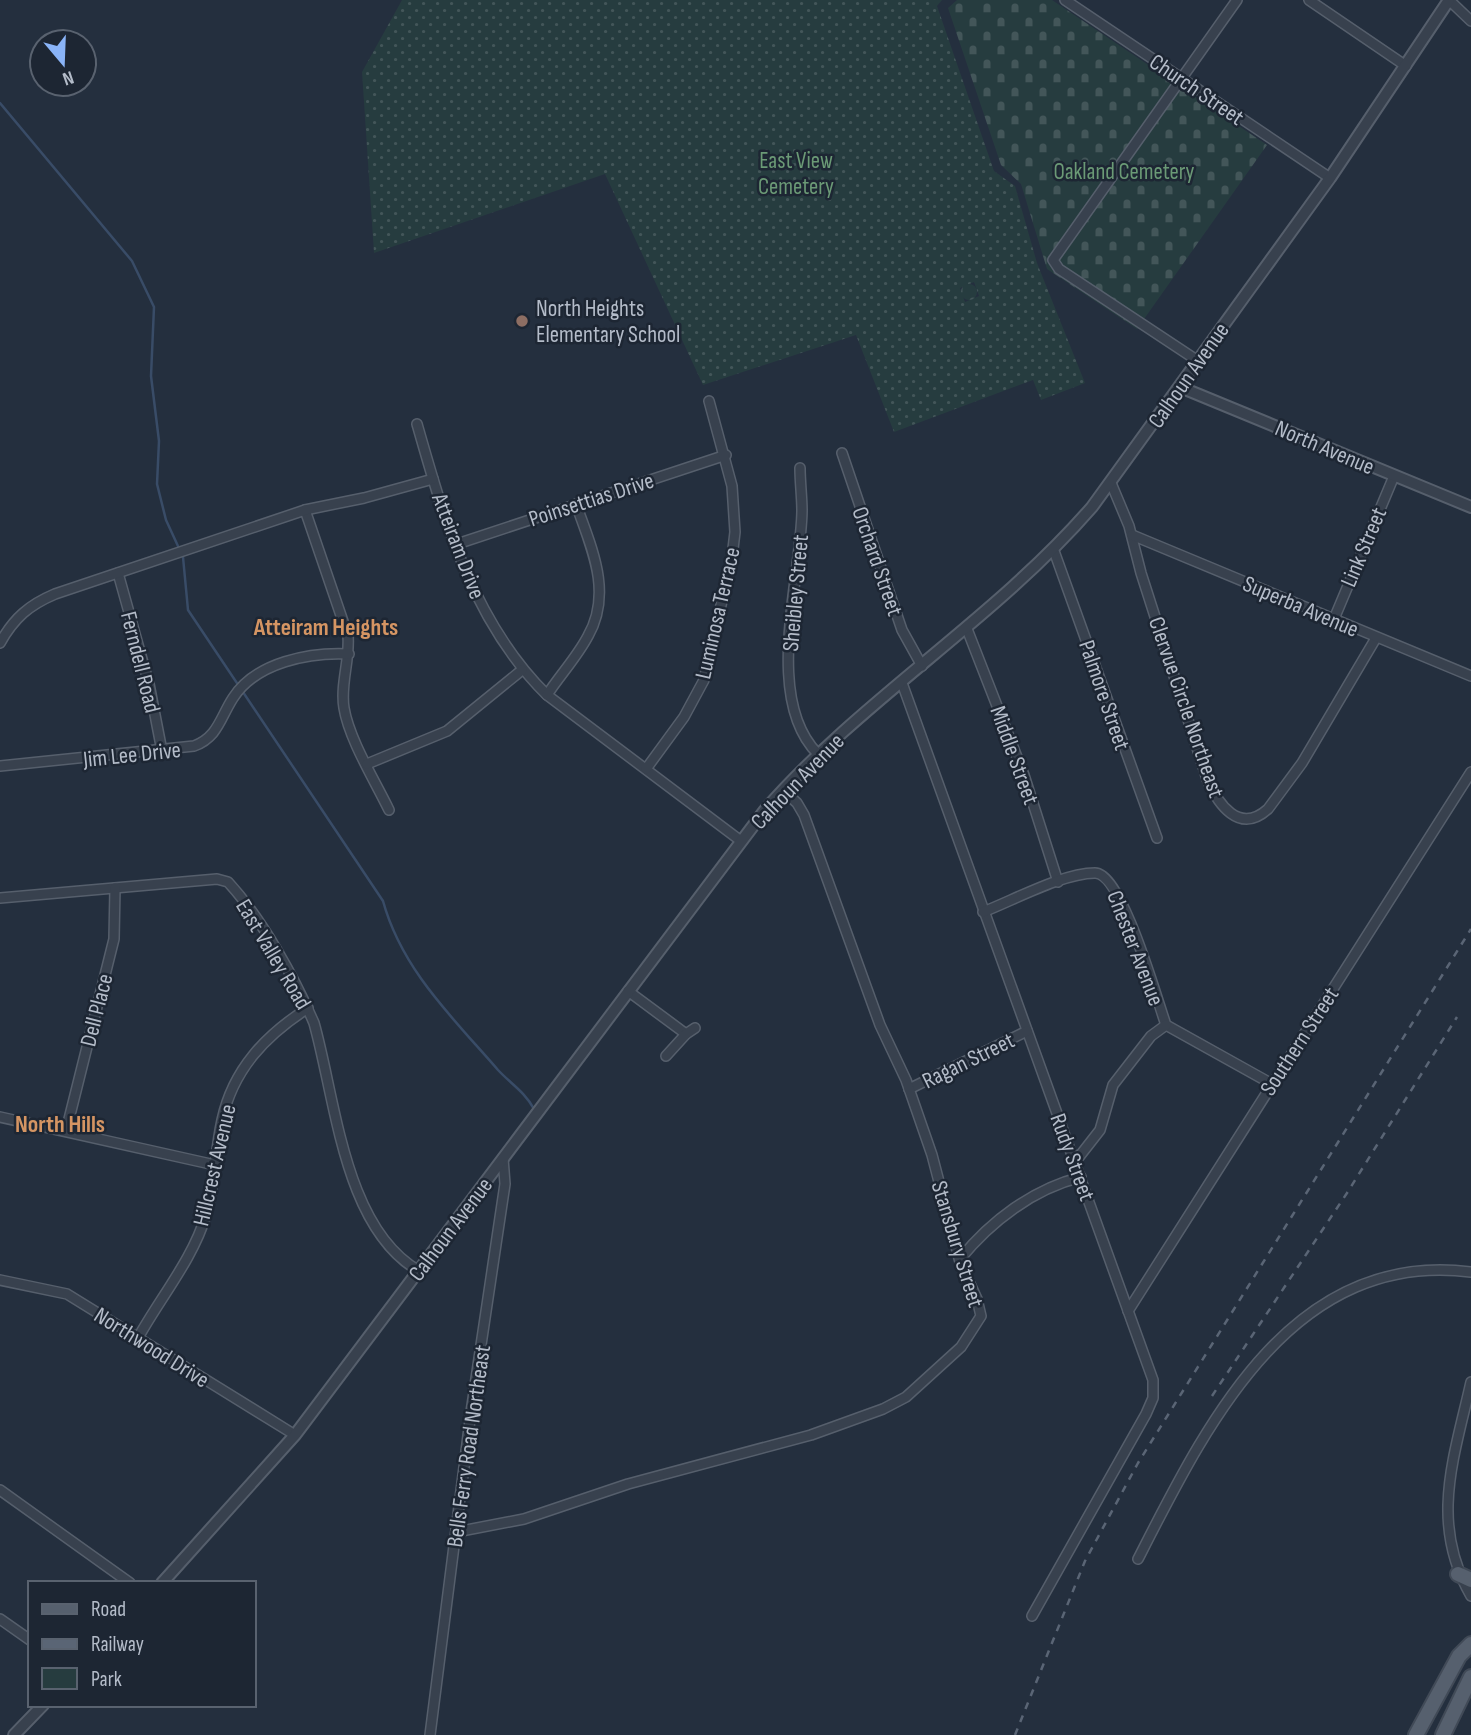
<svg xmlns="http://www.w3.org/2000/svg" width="1471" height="1735" font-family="'Sofia Sans Condensed',sans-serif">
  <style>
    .green { fill: url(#green-dots); fill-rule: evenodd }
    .cemetery { fill: url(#cemetery-stones) }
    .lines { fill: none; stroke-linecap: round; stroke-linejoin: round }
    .stream { stroke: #394c67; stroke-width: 2.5 }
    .minor-casing { stroke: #565f6c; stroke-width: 12 }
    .tertiary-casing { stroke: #565f6c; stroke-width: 14 }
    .primary-casing { stroke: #414a57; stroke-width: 18 }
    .minor { stroke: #38414e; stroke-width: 9 }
    .tertiary { stroke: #38414e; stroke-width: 10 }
    .primary { stroke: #56606e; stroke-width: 14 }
    .rail { stroke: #5a6575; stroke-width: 2.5; stroke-dasharray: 7 7; stroke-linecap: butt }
    .education-dot { fill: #8d6e63; stroke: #1d2633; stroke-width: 2.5 }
    .labels { text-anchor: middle; stroke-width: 5; stroke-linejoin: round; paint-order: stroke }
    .street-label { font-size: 23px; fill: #b4bcc9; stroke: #1d2633 }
    .park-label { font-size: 23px; fill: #6b9a76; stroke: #1d2633 }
    .poi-label { font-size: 23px; fill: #b4bcc9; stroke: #1d2633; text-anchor: start }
    .neighbourhood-label { font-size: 24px; font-weight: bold; fill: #d59563; stroke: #1d2633 }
  </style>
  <defs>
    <pattern id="green-dots" width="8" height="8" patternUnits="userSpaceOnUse" patternTransform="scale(1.75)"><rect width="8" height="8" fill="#263c3f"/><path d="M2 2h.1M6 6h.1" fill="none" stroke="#435659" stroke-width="1.8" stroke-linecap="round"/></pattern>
    <pattern id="cemetery-stones" width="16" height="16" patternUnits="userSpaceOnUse" patternTransform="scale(1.75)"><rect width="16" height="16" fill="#263c3f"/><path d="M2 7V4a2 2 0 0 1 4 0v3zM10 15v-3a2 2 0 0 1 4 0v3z" fill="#435659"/></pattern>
  </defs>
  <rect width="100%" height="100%" fill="#242f3e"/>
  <path class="green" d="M402 0H942L937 6 994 171 1015 186 1037 263 1085 383 1041 400 1033 380 894 432 856 335 703 385 605 174 374 253 362 72ZM974 282 979 296 965 302 960 288Z"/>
  <g class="cemetery">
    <path d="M957 0H1052L1267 145 1137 329 1047 269 1021 184 1001 165 948 8Z"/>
    <circle cx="969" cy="292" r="8"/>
  </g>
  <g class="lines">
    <path class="stream" d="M0 103 132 261 154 307 151 376 159 441 157 484 166 520 183 557 188 610 383 901C402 970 453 1018 498 1070 511 1084 525 1092 534 1109"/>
    <defs>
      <g id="minor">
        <path d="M1065 0 1330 178"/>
        <path d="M1309 0 1406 66"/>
        <path d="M1449 0 1471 21"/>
        <path d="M1198 361 1059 269 1053 260 1237 0"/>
        <path d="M417 424C445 522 473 622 547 695L741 841"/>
        <path d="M842 453 902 630 922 666"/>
        <path d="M800 468C800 482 802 497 802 511 801 579 763 699 818 754"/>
        <path d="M1111 483 1129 526 1141 573 1207 779C1218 804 1239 835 1268 809L1302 763 1376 638"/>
        <path d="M305 510 348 636C350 660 340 685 344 708 349 739 375 781 389 810"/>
        <path d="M1132 535 1471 676"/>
        <path d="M457 544 726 455"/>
        <path d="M1054 551 1157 838"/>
        <path d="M118 573 149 684 162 751"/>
        <path d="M1334 619 1394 476"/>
        <path d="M967 629 1024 775 1058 882"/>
        <path d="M0 643C14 618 29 605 55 594L305 510 364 498 433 479"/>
        <path d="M902 683 1153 1380V1398L1146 1414 1032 1616"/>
        <path d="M547 695C560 675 577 657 588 636 613 592 591 547 576 504"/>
        <path d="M367 764 447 731 522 670"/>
        <path d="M0 766 194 746C218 737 220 718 233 698 256 662 310 652 349 654"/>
        <path d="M646 769 684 717 704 680 732 557 735 532 732 486 709 401"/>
        <path d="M0 898 217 879 228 882C262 919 294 977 314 1023 336 1101 344 1228 419 1271"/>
        <path d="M983 912C1014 900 1063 873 1095 873 1122 873 1157 1000 1166 1025L1272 1084"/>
        <path d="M628 991 686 1034"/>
        <path d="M666 1056 686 1034 695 1028"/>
        <path d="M909 1089 1027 1031"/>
        <path d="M0 1117 215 1165"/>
        <path d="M66 1131 114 939 115 888"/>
        <path d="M1075 1162 1100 1130 1113 1085 1151 1036 1166 1025"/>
        <path d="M960 1259C991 1221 1033 1189 1081 1177"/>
        <path d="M0 1280 67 1294 295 1435"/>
        <path d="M1128 1311 1471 772"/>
        <path d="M138 1338C160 1298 193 1259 206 1215 215 1184 215 1151 222 1120 233 1069 266 1035 308 1008"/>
        <path d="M1471 1382C1454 1458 1429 1523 1471 1596"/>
        <path d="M0 1490 130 1583"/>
        <path d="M456 1532 524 1519 628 1484 811 1435 883 1409 906 1397 961 1347 981 1316 977 1299 960 1262 932 1155 906 1080 880 1025 804 815 797 803 783 790"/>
        <path d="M1138 1559C1206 1426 1291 1249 1471 1272"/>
        <path d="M0 1619 30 1640"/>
        <path d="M430 1735 471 1412 505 1184 503 1158"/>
      </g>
      <g id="tertiary">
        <path d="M1180 387 1471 507"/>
        <path d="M162 1583 295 1435 765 810C863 698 994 620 1092 507L1330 178 1449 0"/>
        <path d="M14 1735 43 1705"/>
      </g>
      <g id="primary">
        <path d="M1458 1574 1471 1580"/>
        <path d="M1416 1735 1459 1656 1471 1644"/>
        <path d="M1443 1735 1471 1677"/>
      </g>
    </defs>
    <use href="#minor" class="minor-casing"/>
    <use href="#tertiary" class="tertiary-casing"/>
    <use href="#primary" class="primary-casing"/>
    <use href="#minor" class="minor"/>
    <use href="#tertiary" class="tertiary"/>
    <use href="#primary" class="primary"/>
    <g class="rail">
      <path d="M1212 1396 1347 1193 1457 1017"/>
      <path d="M1015 1735 1085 1561 1138 1463 1471 929"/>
    </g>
  </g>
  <circle class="education-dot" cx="522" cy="321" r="7"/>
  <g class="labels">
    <g class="street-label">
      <text transform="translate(1197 89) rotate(34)" y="8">Church Street</text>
      <text transform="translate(1188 375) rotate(-55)" y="8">Calhoun Avenue</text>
      <text transform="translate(1325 447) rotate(23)" y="8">North Avenue</text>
      <text transform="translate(591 499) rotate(-18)" y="8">Poinsettias Drive</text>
      <text transform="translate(459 546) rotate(69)" y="8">Atteiram Drive</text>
      <text transform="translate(1363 547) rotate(-67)" y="8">Link Street</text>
      <text transform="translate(878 561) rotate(71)" y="8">Orchard Street</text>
      <text transform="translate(795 593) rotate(-85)" y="8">Sheibley Street</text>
      <text transform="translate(1301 606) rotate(23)" y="8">Superba Avenue</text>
      <text transform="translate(717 613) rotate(-77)" y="8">Luminosa Terrace</text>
      <text transform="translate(141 662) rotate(76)" y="8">Ferndell Road</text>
      <text transform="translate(1105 695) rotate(71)" y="8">Palmore Street</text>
      <text transform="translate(1187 707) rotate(71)" y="8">Clervue Circle Northeast</text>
      <text transform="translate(132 754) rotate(-6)" y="8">Jim Lee Drive</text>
      <text transform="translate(1015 755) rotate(70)" y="8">Middle Street</text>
      <text transform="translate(797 781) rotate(-46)" y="8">Calhoun Avenue</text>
      <text transform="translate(1136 948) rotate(69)" y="8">Chester Avenue</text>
      <text transform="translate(274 954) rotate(59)" y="8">East Valley Road</text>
      <text transform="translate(96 1010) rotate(-76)" y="8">Dell Place</text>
      <text transform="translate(1299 1041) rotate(-57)" y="8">Southern Street</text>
      <text transform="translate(968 1060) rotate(-26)" y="8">Ragan Street</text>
      <text transform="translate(1073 1157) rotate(70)" y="8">Rudy Street</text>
      <text transform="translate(214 1165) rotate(-77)" y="8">Hillcrest Avenue</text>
      <text transform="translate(450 1229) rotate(-53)" y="8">Calhoun Avenue</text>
      <text transform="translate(958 1244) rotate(73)" y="8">Stansbury Street</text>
      <text transform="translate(152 1347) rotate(32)" y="8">Northwood Drive</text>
      <text transform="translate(468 1446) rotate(-82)" y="8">Bells Ferry Road Northeast</text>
    </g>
    <g class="park-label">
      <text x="796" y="168">East View<tspan x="796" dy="26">Cemetery</tspan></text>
      <text x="1124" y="179">Oakland Cemetery</text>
    </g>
    <g class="poi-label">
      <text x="536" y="316">North Heights<tspan x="536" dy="26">Elementary School</tspan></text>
    </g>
    <g class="neighbourhood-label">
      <text x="326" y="635">Atteiram Heights</text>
      <text x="60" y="1132">North Hills</text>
    </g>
  </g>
  <rect x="28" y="1581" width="228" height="126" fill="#1d2633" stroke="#59626f" stroke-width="2"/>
  <rect x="42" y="1604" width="35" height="10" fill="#56606e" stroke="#59626f" stroke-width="2"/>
  <text x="91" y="1616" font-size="21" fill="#b4bcc9">Road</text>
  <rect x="42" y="1639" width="35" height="10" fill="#5a6575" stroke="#59626f" stroke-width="2"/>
  <text x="91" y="1651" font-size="21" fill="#b4bcc9">Railway</text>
  <rect x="42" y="1668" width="35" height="21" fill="#263c3f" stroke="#59626f" stroke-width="2"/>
  <text x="91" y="1686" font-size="21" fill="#b4bcc9">Park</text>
  <g transform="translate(63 63) rotate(161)"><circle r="33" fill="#1d2633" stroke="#59626f" stroke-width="2"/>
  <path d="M0-5L12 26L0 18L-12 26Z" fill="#8ab4f8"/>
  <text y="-10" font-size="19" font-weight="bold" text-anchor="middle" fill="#b4bcc9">N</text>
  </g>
</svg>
